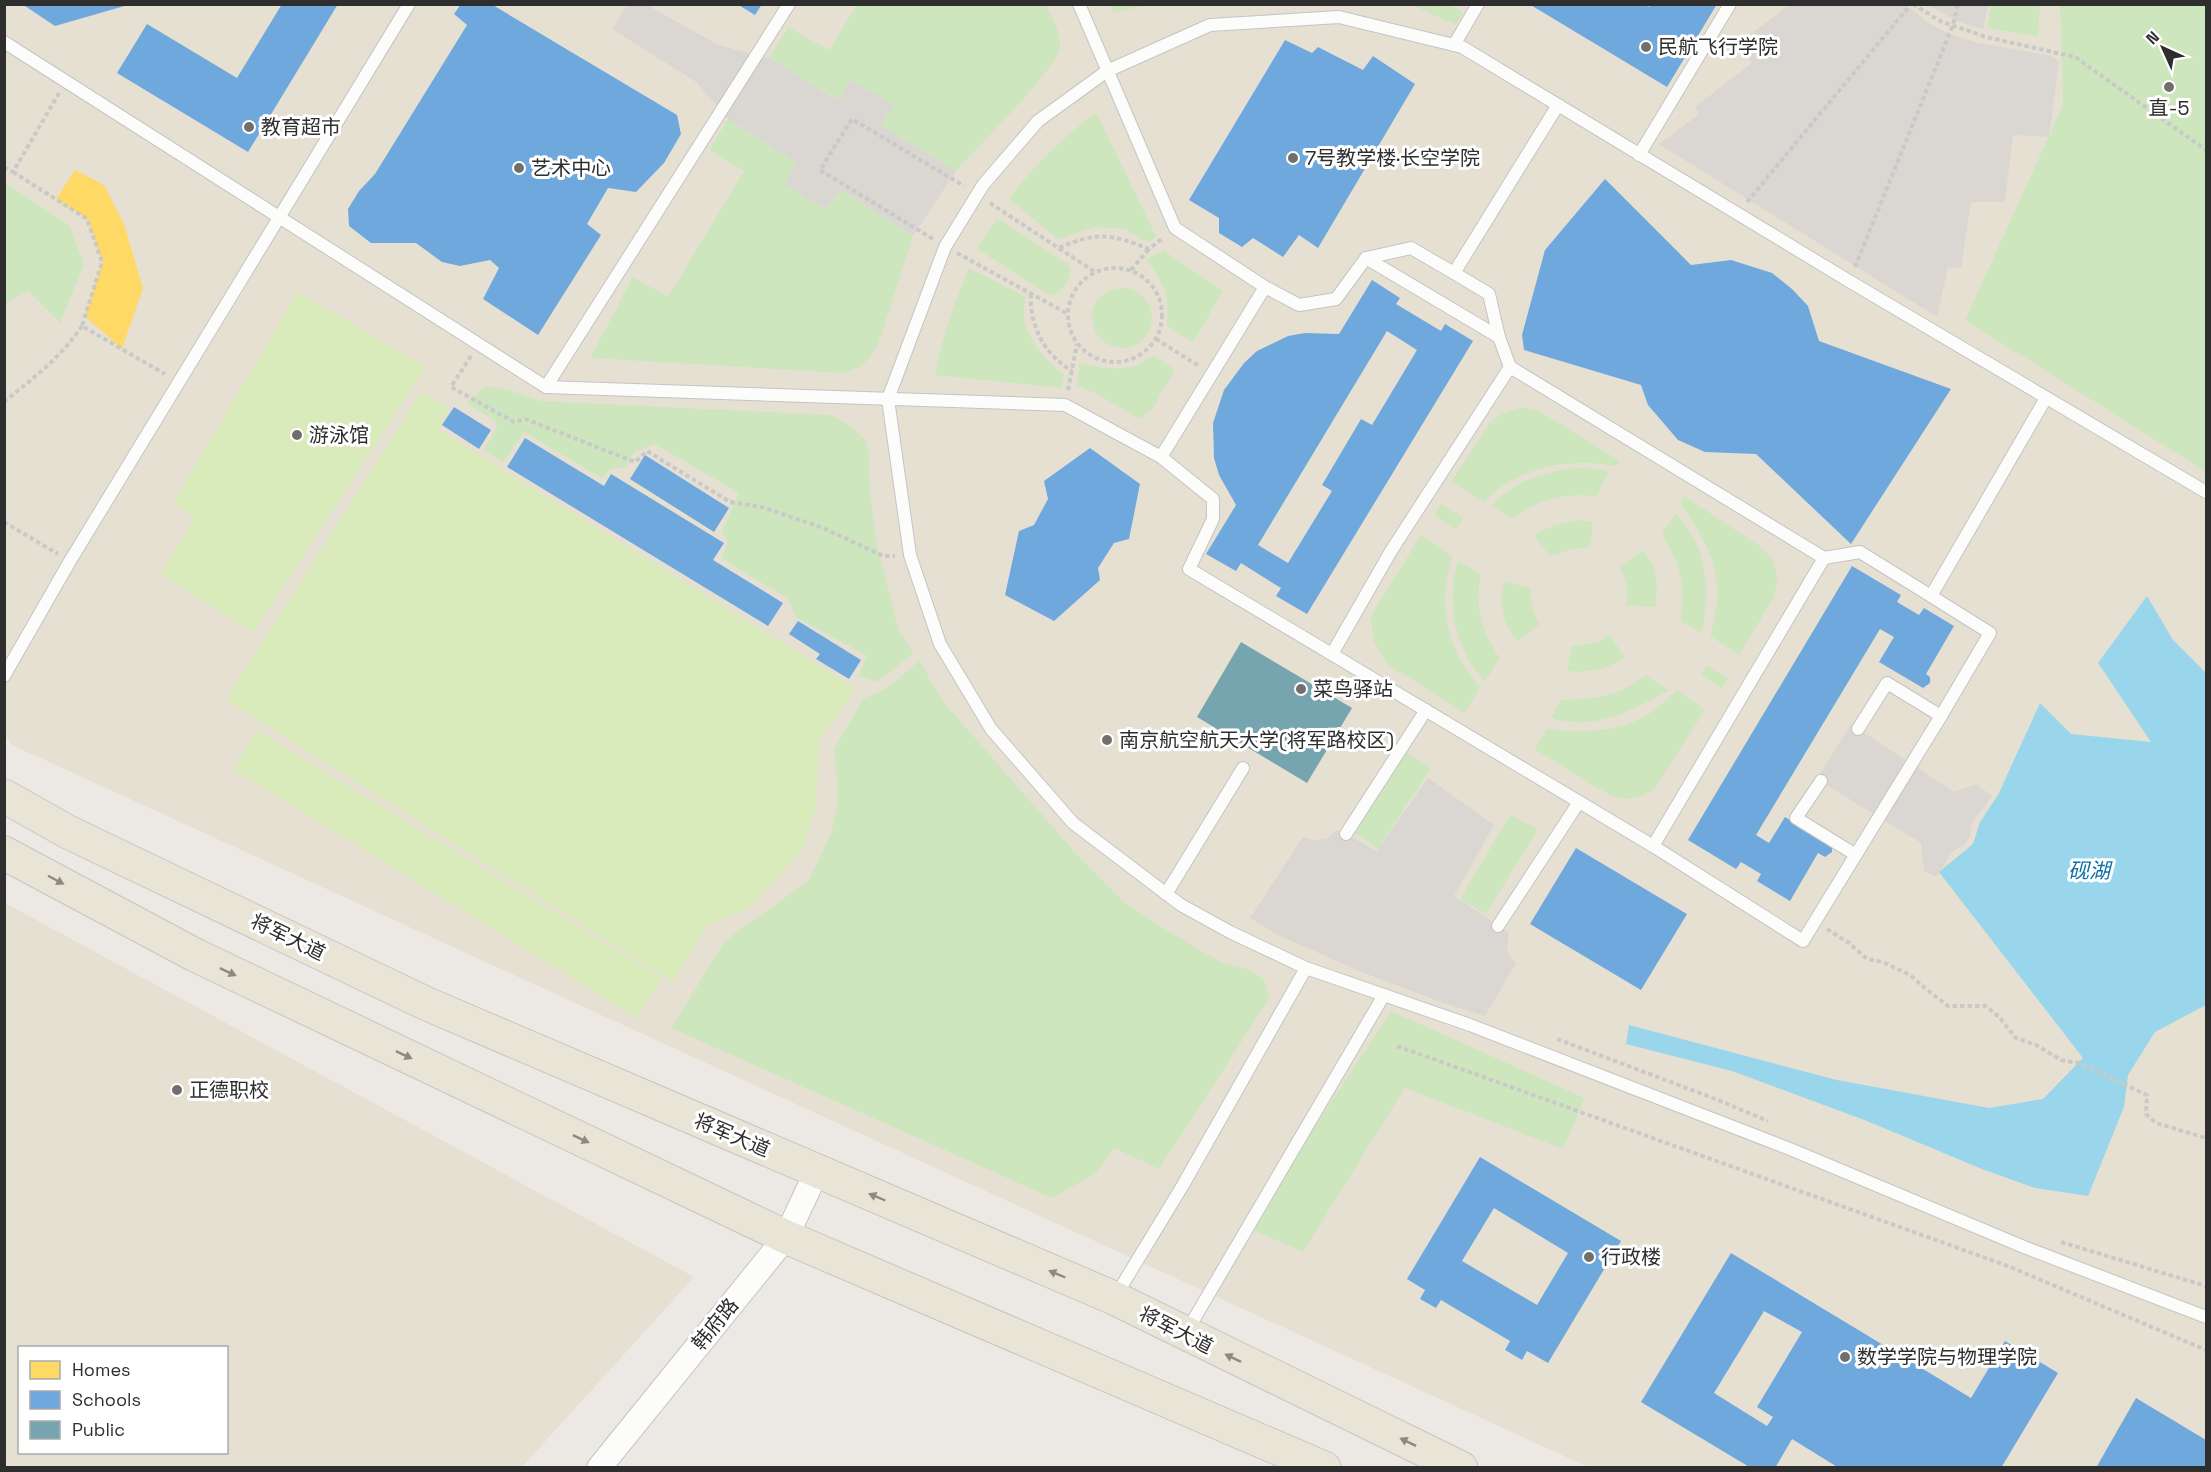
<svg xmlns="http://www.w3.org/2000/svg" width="2211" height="1472" font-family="'Space Grotesk','Noto Sans SC',sans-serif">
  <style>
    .education { fill: #e6e0d3; fill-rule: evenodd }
    .green { fill: #cee6be }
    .pitch { fill: #d9eabb }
    .plaza { fill: #dad6d2 }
    .water { fill: #99d6ec }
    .homes { fill: #ffd966 }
    .schools { fill: #6fa8dc; fill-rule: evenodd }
    .public { fill: #76a5af }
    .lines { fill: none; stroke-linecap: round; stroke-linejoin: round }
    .service-casing { stroke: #c5c4c5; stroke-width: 14 }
    .minor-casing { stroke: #c5c4c5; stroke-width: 26 }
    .primary-casing { stroke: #c6c5c4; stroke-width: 35 }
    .path { stroke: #c9c9c8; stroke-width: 4; stroke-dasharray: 4.5 3; stroke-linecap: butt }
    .service { stroke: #fcfcfb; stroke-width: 12 }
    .minor { stroke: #fcfcfb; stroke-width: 24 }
    .primary { stroke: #e8e4d6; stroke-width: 33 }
    .oneway { fill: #8b8982 }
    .poi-dot { fill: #706f6e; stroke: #fff; stroke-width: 2 }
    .labels { text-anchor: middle; stroke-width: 6; stroke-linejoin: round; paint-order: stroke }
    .poi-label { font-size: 20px; fill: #2e2e2e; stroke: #fff; text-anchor: start }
    .street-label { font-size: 20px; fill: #2e2e2e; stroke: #fff }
    .water-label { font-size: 21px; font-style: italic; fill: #0d6fa3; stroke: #fff }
  </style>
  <rect width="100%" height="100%" fill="#ece8e4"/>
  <g class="education">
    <path d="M5 5H2206V1467H1588L12 745 5 735Z"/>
    <path d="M5 903 694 1277 522 1467H5ZM20 1348H226V1452H20Z"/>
  </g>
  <g class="green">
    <path d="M857 5H1046C1052 17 1062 34 1060 48 1055 71 975 150 956 171L881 125 893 105 839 100 769 58 788 27 829 50Z"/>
    <path d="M1110 5H1147L1114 13Z"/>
    <path d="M1412 5H1450L1463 12 1456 25Z"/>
    <path d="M1991 5H2040L2038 37 1987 28Z"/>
    <path d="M2060 5H2206V472L1965 320 2063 105Z"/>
    <path d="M1096 112 1156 236 1149 243 1125 229 1094 227 1058 239 1009 199C1035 163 1062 139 1096 112Z"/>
    <path d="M728 119 797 163 785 184 825 210 841 189 913 236 879 342C869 360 863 368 843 373L590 358 633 277 668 297 744 171 709 150Z"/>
    <path d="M4 182 70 226 84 265 60 323 28 291 5 304Z"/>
    <path d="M997 218 1067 263 1071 269C1071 278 1063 290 1055 295L1046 293 977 249Z"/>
    <path d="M1163 250 1223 291 1193 342 1166 325C1171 300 1163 279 1146 260Z"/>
    <path d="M969 268 1026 297C1016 328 1041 358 1065 375L1061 388 935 375C941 337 955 303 969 268Z"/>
    <circle cx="1122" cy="318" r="30"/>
    <path d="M1153 355 1175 370 1151 411 1139 419 1095 393 1077 386 1079 363C1096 367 1119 372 1137 365 1142 363 1148 358 1153 355Z"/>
    <path d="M487 386 512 391 541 401 831 415 847 424 865 439 869 456 870 490 877 546 899 632 914 653 877 682 858 676 867 656 796 617 788 599 721 558 728 543 722 531 739 493 655 444 635 451 626 467 611 469 601 478 524 432 503 462 484 450 497 427 494 420 466 403Z"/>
    <path d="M1522 407 1541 412 1620 461 1616 466C1571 457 1516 467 1484 502L1451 482 1491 421 1503 413Z"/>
    <path d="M1586 467 1609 472 1596 496C1565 493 1538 499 1513 519L1491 506C1517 478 1549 470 1586 467Z"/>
    <path d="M1684 496 1761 547 1772 559 1778 577 1774 597 1739 655 1710 636C1727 577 1713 551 1680 503Z"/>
    <path d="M1441 504 1463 518 1456 529 1434 515Z"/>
    <path d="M1676 514C1709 550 1710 588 1702 633L1681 621C1684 580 1682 569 1662 533Z"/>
    <path d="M1578 520 1593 522 1590 547 1576 548 1550 556 1534 535C1549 526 1561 522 1578 520Z"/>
    <path d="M1421 535 1453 557C1436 602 1448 652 1480 687L1465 713 1387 664 1373 640 1371 616Z"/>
    <path d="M1643 550C1658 567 1659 585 1655 607L1626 605C1628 591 1627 580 1619 567Z"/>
    <path d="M1458 561 1481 574C1474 605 1482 633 1500 658L1485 681C1455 651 1445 601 1458 561Z"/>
    <path d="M1504 581 1531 588C1530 602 1532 612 1540 624L1518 641C1502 624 1499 603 1504 581Z"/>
    <path d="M1609 634 1625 657C1608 670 1588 673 1567 671L1572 646 1598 642Z"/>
    <path d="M920 660 932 684 947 706 1073 850 1123 901 1168 931 1222 963 1247 969 1264 979 1269 999 1159 1169 1114 1148 1095 1174 1052 1198 671 1028 725 941 809 880 831 834 837 807V779L834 749 864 698 886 689Z"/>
    <path d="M1706 665 1728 678 1722 689 1701 675Z"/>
    <path d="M1646 675 1669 691C1628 711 1599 731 1551 718L1561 700C1594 699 1620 696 1646 675Z"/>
    <path d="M1677 690 1705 710 1655 788 1640 797 1626 799 1611 796 1534 749 1547 729C1583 733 1620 733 1652 712 1661 706 1669 697 1677 690Z"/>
    <path d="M1406 752 1431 768 1378 849 1353 832Z"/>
    <path d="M1510 815 1538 829 1486 914 1460 899Z"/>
    <path d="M1391 1011 1585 1098 1563 1149 1405 1088 1303 1252 1248 1228Z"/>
  </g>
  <g class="pitch">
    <path d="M298 292 426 367 253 632 161 574 195 519 173 503Z"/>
    <path d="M421 392 449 408 439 430 855 688 819 740 816 806 803 849 749 908 706 926 673 982 226 700Z"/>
    <path d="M257 730 662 978 637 1018 234 770Z"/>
  </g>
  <g class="plaza">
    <path d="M1790 4 1906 5 1930 24 1950 34 1978 43 2048 55 2059 61 2049 137 2013 135 2005 202H1971L1961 268 1948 267 1937 317 1659 144 1699 114 1695 107 1752 63 1738 44Z"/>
    <path d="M627 5H647L718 45 769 58 838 100 851 80 894 105 881 125 956 171 913 236 841 189 825 210 785 184 797 163 728 119 696 82 612 29Z"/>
    <path d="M1928 5H1988L1983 29 1959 22Z"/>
    <path d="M1851 724 1954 792 1976 784 1992 796 1972 822 1970 836 1964 845 1953 851 1936 877 1924 871 1921 843 1817 779Z"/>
    <path d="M1428 778 1494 825 1454 896 1509 933 1507 951 1516 963 1485 1016 1441 1002 1364 973 1278 935 1250 918 1303 837 1313 840 1326 839 1338 830 1377 851Z"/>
  </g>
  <path class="water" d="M2147 596 2173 640 2206 673V1005L2155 1032 2128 1075 2124 1107 2088 1196 2035 1188 1982 1169 1867 1121 1732 1071 1626 1044 1629 1025 1837 1080 1989 1108 2043 1099 2083 1058 1939 872 1973 844 1980 822 1998 795 2040 703 2071 734 2151 742 2098 663Z"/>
  <path class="homes" d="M75 170 104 185 124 224 143 288 122 349 85 316 102 262 87 219 56 199Z"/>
  <g class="schools">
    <path d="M22 4H128V5L55 26Z"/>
    <path d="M282 4H338L248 152 117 73 147 24 237 78Z"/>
    <path d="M461 4H491L677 115 681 134 664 163 636 192 608 188 587 224 601 235 538 335 483 299 499 268 490 260 460 266 442 262 416 243H371L349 226 348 209 359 191 375 174 467 25 454 14Z"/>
    <path d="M737 4H762L755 15Z"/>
    <path d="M1529 4H1645L1649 7 1651 4H1717L1667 87Z"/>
    <path d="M1285 40 1312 53 1318 47 1363 70 1373 56 1415 84 1318 248 1299 235 1283 257 1253 238 1242 247 1219 233V218L1189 200Z"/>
    <path d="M1605 179 1691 265 1731 260 1772 273 1792 289 1808 306 1819 341 1951 389 1851 544 1756 454 1705 452 1678 440 1648 405 1641 385 1524 350 1522 335 1545 250Z"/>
    <path d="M1372 280 1400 298 1396 304 1441 331 1445 324 1473 341 1307 614 1276 596 1281 588 1241 563 1236 571 1206 554 1236 505 1219 475 1214 458 1213 423 1224 390 1244 363 1257 351 1288 336 1305 333 1339 334ZM1387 331 1417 350 1372 425 1361 419 1322 485 1332 491 1288 563 1258 545Z"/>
    <path d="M454 407 491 430 479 449 442 425Z"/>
    <path d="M525 438 604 486 611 474 724 543 713 560 783 603 768 626 507 467Z"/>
    <path d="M1090 448 1140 484 1129 539 1114 543 1098 568 1100 580 1054 621 1005 595 1019 531 1034 525 1048 499 1044 481Z"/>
    <path d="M645 455 729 508 714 532 630 479Z"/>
    <path d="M1852 566 1901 595 1897 602 1919 615 1924 608 1954 626 1926 674 1930 677V683L1923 688 1879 662 1894 637 1880 629 1756 835 1769 843 1785 817 1832 845V852L1825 857 1818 853 1790 901 1757 881 1761 874 1741 862 1736 869 1688 840Z"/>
    <path d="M798 621 861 660 849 679 816 659 820 654 789 634Z"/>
    <path d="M1576 848 1687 914 1641 990 1530 924Z"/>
    <path d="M1480 1157 1621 1241 1548 1363 1527 1351 1522 1360 1505 1350 1510 1341 1441 1300 1436 1308 1420 1299 1425 1290 1407 1279ZM1494 1208 1568 1253 1537 1305 1462 1261Z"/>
    <path d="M1731 1253 1971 1398 2005 1341 2058 1373 2001 1468H1839L1792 1439 1775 1468H1751L1641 1402ZM1764 1311 1802 1332 1757 1407 1773 1417 1767 1426 1714 1393Z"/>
    <path d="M2136 1398 2206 1440V1468H2096Z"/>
  </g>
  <path class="public" d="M1241 642 1352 708 1307 783 1197 717Z"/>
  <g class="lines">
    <defs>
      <g id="service">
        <path d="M4 42 546 387 1065 405 1161 457 1265 287 1175 228 1079 4"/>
        <path d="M1454 45 1478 4"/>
        <path d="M1639 155 1730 4"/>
        <path d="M1366 258 1411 248 1454 273 1558 105"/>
        <path d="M1454 273 1489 294 1499 337"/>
        <path d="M1265 287 1299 305 1336 299 1366 258 1499 337 1510 367 1391 551 1332 654"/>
        <path d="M1510 367 1824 558 1653 846"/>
        <path d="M546 387 789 4"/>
        <path d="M1161 457 1213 499V519L1189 569 1653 846 1803 941 1941 716"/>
        <path d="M2206 492 1849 281 1462 47 1339 17 1210 25 1107 71 1038 121 983 185 945 247 888 399 910 555 940 644 991 729 1073 823 1181 905 1230 932 1306 968 1470 1025 1790 1149 2024 1247 2206 1317"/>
        <path d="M1824 558 1860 552 1931 596 2046 398"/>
        <path d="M4 676 70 561 409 4"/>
        <path d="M1858 729 1887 683 1941 716 1990 633 1931 596"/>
        <path d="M1821 781 1796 818 1856 855"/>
        <path d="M1346 834 1426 710"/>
        <path d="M1166 894 1243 768"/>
        <path d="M1498 926 1579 802"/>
        <path d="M1115 1297 1183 1185 1306 968"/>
        <path d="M1187 1331 1384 995"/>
      </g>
      <path id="minor" d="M599 1468 786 1237 817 1171"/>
      <g id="primary">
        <path d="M4 796 68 832 425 1003 1114 1298 1461 1468"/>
        <path d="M4 853 195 955 786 1237 1324 1468"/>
      </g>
    </defs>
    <use href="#service" class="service-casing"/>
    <use href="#minor" class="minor-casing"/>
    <use href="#primary" class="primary-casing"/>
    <g class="path">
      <path d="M1913 4 1940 21 1986 37 2075 57 2206 150"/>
      <path d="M4 167 13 172 59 93"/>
      <path d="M13 172 87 219 102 262 82 326 165 374"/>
      <path d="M1747 202 1911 4"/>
      <path d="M990 203 1095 272"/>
      <path d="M933 239 820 170 852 119 964 186"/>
      <path d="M1059 248C1098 231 1111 234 1149 249L1163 238"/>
      <path d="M957 253 1068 314"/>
      <path d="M1855 267 1953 25 1958 4"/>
      <circle cx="1115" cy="315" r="47"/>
      <path d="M1131 270 1149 249"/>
      <path d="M1031 294C1029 326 1045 355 1072 371"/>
      <path d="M1156 339 1199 366"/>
      <path d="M471 356 451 387 514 422 525 419 635 462 647 451 730 502 762 507 823 528 883 556H895"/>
      <path d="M1068 390 1077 344"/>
      <path d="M4 402 6 400C34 378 62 356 82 326"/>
      <path d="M4 522 58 554"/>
      <path d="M1827 929 1849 943 1867 959 1883 962 1910 975 1926 989 1948 1006H1986L1999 1017 2016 1038 2036 1045 2061 1060 2079 1063 2147 1095 2146 1114 2156 1123 2206 1138"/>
      <path d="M1557 1039 1713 1098 1768 1121"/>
      <path d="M1397 1046 2008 1266 2206 1350"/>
      <path d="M2061 1242 2206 1286"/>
    </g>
    <use href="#service" class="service"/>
    <use href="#minor" class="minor"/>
    <use href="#primary" class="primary"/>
  </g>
  <defs><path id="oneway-solid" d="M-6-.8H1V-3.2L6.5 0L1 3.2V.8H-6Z" transform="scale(1.5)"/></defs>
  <g class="oneway">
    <use href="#oneway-solid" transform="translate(56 880) rotate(28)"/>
    <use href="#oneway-solid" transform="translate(228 972) rotate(25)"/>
    <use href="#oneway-solid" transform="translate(404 1055) rotate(25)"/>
    <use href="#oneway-solid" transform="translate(581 1139) rotate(25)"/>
    <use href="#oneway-solid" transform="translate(877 1197) rotate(-157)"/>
    <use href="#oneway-solid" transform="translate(1057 1274) rotate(-157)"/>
    <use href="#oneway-solid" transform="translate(1233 1358) rotate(-154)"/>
    <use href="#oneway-solid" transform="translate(1408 1442) rotate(-154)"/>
  </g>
  <g class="poi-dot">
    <circle cx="1646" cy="47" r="6"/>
    <circle cx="2169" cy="87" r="6"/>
    <circle cx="249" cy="127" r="6"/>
    <circle cx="1293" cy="158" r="6"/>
    <circle cx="519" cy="168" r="6"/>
    <circle cx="297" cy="435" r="6"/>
    <circle cx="1301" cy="689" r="6"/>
    <circle cx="1107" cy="740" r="6"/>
    <circle cx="177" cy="1090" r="6"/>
    <circle cx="1589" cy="1257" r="6"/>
    <circle cx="1845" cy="1357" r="6"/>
  </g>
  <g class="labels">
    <g class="poi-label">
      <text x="1658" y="54">民航飞行学院</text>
      <text x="2169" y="115" text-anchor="middle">直-5</text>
      <text x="261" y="134">教育超市</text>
      <text x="1305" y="165">7号教学楼·长空学院</text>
      <text x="531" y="175">艺术中心</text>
      <text x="309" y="442">游泳馆</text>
      <text x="1313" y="696">菜鸟驿站</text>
      <text x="1119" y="747">南京航空航天大学(将军路校区)</text>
      <text x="189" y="1097">正德职校</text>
      <text x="1601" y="1264">行政楼</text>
      <text x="1857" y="1364">数学学院与物理学院</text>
    </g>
    <g class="street-label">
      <text transform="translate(288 937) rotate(26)" y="7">将军大道</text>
      <text transform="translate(732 1135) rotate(23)" y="7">将军大道</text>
      <text transform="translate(715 1324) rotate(-51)" y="7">韩府路</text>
      <text transform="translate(1176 1330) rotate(27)" y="7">将军大道</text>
    </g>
    <g class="water-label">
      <text x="2089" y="878">砚湖</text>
    </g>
  </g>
  <rect width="2211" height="1472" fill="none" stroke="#2e2e2e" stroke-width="12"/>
  <rect x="18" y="1346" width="210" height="108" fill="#ffffff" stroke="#ababab" stroke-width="1.5"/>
  <rect x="30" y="1361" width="30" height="18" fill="#ffd966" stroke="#ababab" stroke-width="1.5"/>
  <text x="72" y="1376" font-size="18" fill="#2e2e2e">Homes</text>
  <rect x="30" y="1391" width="30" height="18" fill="#6fa8dc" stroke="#ababab" stroke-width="1.5"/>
  <text x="72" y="1406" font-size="18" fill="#2e2e2e">Schools</text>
  <rect x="30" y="1421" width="30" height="18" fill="#76a5af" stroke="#ababab" stroke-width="1.5"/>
  <text x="72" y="1436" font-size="18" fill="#2e2e2e">Public</text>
  <g transform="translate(2163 48) rotate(315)" stroke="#ffffff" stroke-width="4.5" paint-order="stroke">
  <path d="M0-4.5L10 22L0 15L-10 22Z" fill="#2e2e2e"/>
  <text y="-9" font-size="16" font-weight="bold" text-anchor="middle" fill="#2e2e2e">N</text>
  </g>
</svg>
